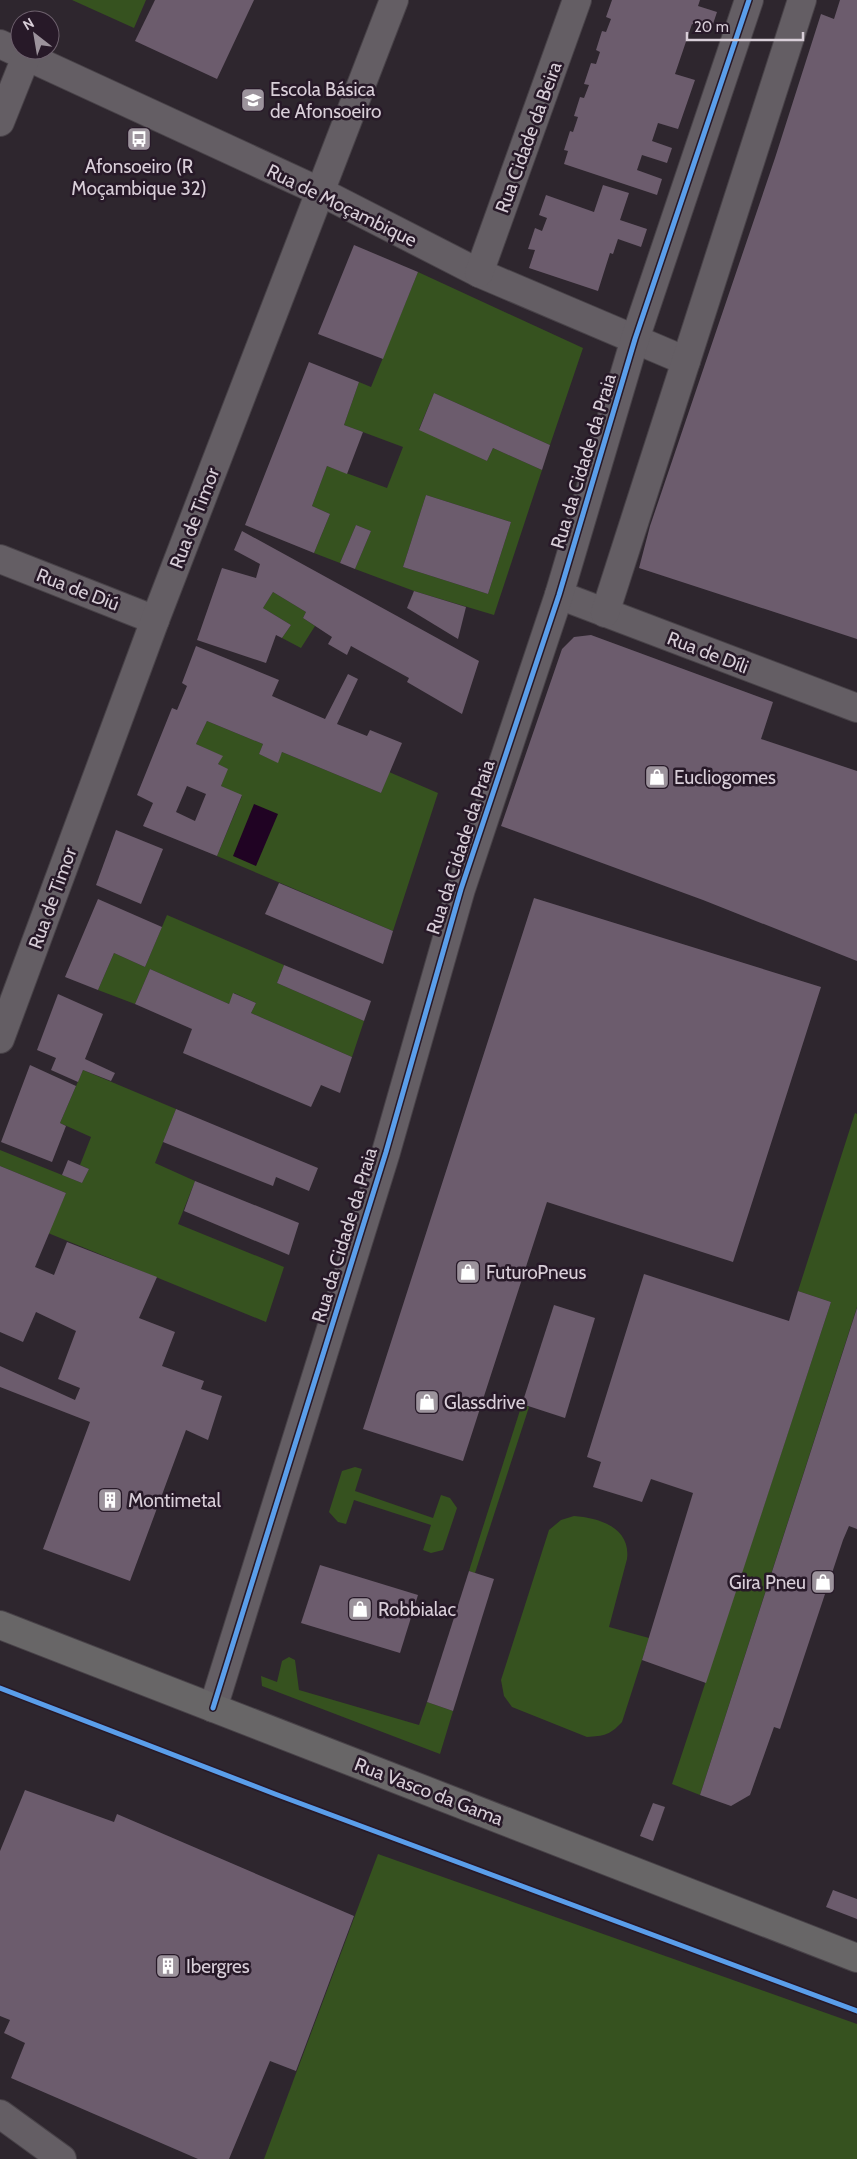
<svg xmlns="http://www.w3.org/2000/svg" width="857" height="2159" font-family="Cabin,sans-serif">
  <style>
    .green { fill: #36521f; fill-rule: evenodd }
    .water { fill: #200323 }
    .building { fill: #6c5c6d; fill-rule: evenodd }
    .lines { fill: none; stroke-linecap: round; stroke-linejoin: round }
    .minor-casing { stroke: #484248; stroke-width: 30 }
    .major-casing { stroke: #484248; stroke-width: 30 }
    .minor { stroke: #645e64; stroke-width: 28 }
    .major { stroke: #686667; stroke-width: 28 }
    .cycleway-casing { stroke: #271928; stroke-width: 8 }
    .cycleway { stroke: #5a9eea; stroke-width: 5 }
    .labels { text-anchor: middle; stroke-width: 5; stroke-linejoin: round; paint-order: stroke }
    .poi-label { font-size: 19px; fill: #d8ced8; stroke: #271928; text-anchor: start }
    .street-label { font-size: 19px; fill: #d8ced8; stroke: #271928 }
  </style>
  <rect width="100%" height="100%" fill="#2e262e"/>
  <g class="green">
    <path d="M72 0H146L134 28Z"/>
    <path d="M418 272 583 348 550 445 434 393 419 429 487 461 493 448 542 470 494 615 414 591 355 569 371 531 356 525 340 563 314 553 330 514 312 506 327 466 387 488 403 447 344 425 359 382 371 387ZM426 495 511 522 488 594 403 567Z"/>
    <path d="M273 592 306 612 303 618 315 626 301 648 282 638 291 625 263 608Z"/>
    <path d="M207 721 263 744 259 754 277 762 282 752 381 793 389 772 438 793 393 931 217 856 242 796 221 786 227 769 218 764 222 756 196 744Z"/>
    <path d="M167 915 284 965 277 983 364 1021 352 1057 251 1013 256 1003 234 993 229 1004 150 969 135 1004 98 990 114 953 145 967Z"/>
    <path d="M83 1070 176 1109 155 1163 195 1181 178 1224 284 1267 266 1322 48 1233 66 1193 0 1166V1150L82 1183 89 1169 80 1165 91 1137 60 1123Z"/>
    <path d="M855 1113 857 1114V1307L700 1795 672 1784 831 1302 798 1291Z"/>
    <path d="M522 1404 529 1407 475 1573 469 1571Z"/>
    <path d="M355 1467 362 1469 355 1491 433 1518 441 1495 450 1498 457 1508 443 1550 431 1553 423 1550 431 1525 354 1500 346 1524 338 1522 329 1512 342 1471Z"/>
    <path d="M574 1516C600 1518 631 1528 627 1559L609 1627 649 1638 622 1722C610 1735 604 1736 587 1737L512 1707 504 1696 501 1680 549 1530 561 1520Z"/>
    <path d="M289 1657 295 1660 299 1690 419 1725 427 1702 453 1711 440 1754 262 1686 261 1676 277 1682 282 1661Z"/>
    <path d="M378 1854 857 2024V2159H264Z"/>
  </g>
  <path class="water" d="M254 804 278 814 256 866 233 856Z"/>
  <g class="building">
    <path d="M155 0H254L217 79 135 41Z"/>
    <path d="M612 0H700L698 6 717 12 711 30 692 24 675 74 695 80 678 129 658 123 652 141 672 148 667 163 642 155 637 170 662 179 657 195 564 164 568 151 564 150 570 131 573 132 578 117 574 116 580 97 584 98 589 85 584 84 591 63 596 64 600 52 596 50 602 31 606 32 611 19 606 17Z"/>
    <path d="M840 0H857V639L639 568 650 526 775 158 821 14 834 19Z"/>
    <path d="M603 185 629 193 620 220 647 229 641 247 618 239 613 254 610 253 598 291 529 268 535 250 528 249 535 228 542 231 547 218 539 215 546 195 594 212Z"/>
    <path d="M354 245 418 272 383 359 318 334Z"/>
    <path d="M309 362 359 382 344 425 363 432 347 474 327 466 312 506 330 514 314 553 245 525Z"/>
    <path d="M434 393 550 445 542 470 493 448 487 461 419 430Z"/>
    <path d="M426 495 511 522 488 594 403 567Z"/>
    <path d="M356 525 371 531 355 569 340 563Z"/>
    <path d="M242 531 479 661 462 714 407 682 409 678 351 646 347 655 328 644 332 637 303 618 306 612 273 592 263 608 291 625 282 638 276 635 266 663 197 640 222 568 256 578 260 564 234 550Z"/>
    <path d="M414 591 466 607 458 639 407 608Z"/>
    <path d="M591 635 773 702 761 739 857 771V961L703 900 501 826 562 649 574 637Z"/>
    <path d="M196 646 279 680 272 696 325 719 348 674 358 679 337 724 367 736 370 730 402 743 381 793 282 752 278 763 259 754 263 744 207 721 196 744 223 756 218 764 228 769 221 786 242 795 217 856 143 826 153 803 137 795 172 708 177 710 187 686 182 683ZM187 786 206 794 195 821 176 812Z"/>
    <path d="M116 830 163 849 141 904 96 885Z"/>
    <path d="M279 883 393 931 383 964 265 914Z"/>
    <path d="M534 898 821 987 733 1262 547 1202 463 1461 363 1429Z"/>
    <path d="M98 899 162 927 145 967 114 953 98 990 65 977Z"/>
    <path d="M284 965 371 1001 364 1021 277 983Z"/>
    <path d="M150 969 229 1004 233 993 256 1003 251 1013 352 1057 340 1093 321 1085 311 1107 183 1053 192 1029 135 1004Z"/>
    <path d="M58 994 103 1014 85 1059 115 1073 111 1081 83 1070 78 1082 51 1070 56 1058 37 1050Z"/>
    <path d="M30 1065 76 1086 60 1123 66 1126 52 1162 1 1142Z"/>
    <path d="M176 1109 318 1168 309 1191 276 1177 273 1186 163 1142Z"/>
    <path d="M68 1160 89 1169 82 1183 62 1175Z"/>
    <path d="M0 1166 66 1193 35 1267 54 1275 67 1242 157 1277 139 1318 175 1332 162 1366 204 1381 201 1389 222 1396 208 1440 186 1430 130 1581 43 1549 90 1422 0 1387V1366L75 1400 80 1388 58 1379 76 1331 36 1312 23 1342 0 1332Z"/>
    <path d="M195 1181 299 1223 289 1255 184 1211Z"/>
    <path d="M644 1274 789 1321 798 1291 831 1302 706 1683 642 1660 693 1493 651 1479 642 1502 593 1487 601 1462 587 1457Z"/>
    <path d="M554 1305 595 1318 565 1418 522 1404Z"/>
    <path d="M857 1308V1529L849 1526 843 1540 780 1729 774 1727 750 1795 731 1806 700 1795Z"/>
    <path d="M320 1565 418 1595 400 1653 301 1623Z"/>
    <path d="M469 1571 494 1579 453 1711 427 1702Z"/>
    <path d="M25 1790 114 1822 117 1814 354 1916 296 2071 270 2061 229 2159H198L11 2078 25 2043 4 2033 10 2020 0 2016V1851Z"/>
    <path d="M653 1803 665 1807 653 1841 640 1836Z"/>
    <path d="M833 1890 857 1899V1919L826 1907Z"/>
  </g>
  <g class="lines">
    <defs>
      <g id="minor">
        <path d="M0 44 321 192 479 273 686 361"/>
        <path d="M0 122 26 57"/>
        <path d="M479 273 577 0"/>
        <path d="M0 559 155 620"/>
        <path d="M559 595 857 708"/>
        <path d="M605 613 802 0"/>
        <path d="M0 1039 155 620 394 0"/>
        <path d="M213 1708 386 1152 461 889 559 595 635 339 749 0"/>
        <path d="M0 2114 62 2159"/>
      </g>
      <path id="major" d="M0 1625 857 1958"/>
    </defs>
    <use href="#minor" class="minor-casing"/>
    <use href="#major" class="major-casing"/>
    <use href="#minor" class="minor"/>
    <use href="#major" class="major"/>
    <defs>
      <g id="cycleway">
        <path d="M0 1688 275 1794 857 2011"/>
        <path d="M213 1708 386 1152 461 889 559 595 635 339 749 0"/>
      </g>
    </defs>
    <use href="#cycleway" class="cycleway-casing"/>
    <use href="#cycleway" class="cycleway"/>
  </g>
  <defs>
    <symbol id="school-square" viewBox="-11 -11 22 22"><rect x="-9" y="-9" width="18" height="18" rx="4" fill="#9c939c" stroke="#271928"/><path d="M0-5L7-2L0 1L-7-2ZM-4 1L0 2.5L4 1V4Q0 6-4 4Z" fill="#fff"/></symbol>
    <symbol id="bus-square" viewBox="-11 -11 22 22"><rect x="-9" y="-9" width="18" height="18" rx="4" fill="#9c939c" stroke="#271928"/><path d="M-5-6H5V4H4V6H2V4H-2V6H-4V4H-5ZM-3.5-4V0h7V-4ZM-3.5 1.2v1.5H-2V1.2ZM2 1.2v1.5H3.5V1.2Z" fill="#fff"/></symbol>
    <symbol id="shop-square" viewBox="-11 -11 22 22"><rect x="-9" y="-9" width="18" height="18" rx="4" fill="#9c939c" stroke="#271928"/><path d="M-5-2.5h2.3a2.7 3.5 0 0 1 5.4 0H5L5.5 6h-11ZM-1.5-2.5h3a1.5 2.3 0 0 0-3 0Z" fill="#fff"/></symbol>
    <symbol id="building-square" viewBox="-11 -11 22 22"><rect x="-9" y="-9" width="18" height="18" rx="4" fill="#9c939c" stroke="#271928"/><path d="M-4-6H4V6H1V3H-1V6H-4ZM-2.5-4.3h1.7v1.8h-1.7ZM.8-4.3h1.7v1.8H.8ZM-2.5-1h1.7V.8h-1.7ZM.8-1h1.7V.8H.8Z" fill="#fff"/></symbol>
  </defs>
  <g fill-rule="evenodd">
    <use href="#school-square" x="239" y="86" width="28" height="28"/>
    <use href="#bus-square" x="125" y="125" width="28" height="28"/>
    <use href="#shop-square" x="643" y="763" width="28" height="28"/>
    <use href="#shop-square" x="454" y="1258" width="28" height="28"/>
    <use href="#shop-square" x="413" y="1388" width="28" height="28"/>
    <use href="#building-square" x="96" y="1486" width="28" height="28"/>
    <use href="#shop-square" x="809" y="1568" width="28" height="28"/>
    <use href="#shop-square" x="346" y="1595" width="28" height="28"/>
    <use href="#building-square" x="154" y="1952" width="28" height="28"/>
  </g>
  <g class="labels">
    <g class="poi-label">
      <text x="270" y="96">Escola Básica<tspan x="270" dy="22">de Afonsoeiro</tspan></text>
      <text x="139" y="173" text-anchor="middle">Afonsoeiro (R<tspan x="139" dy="22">Moçambique 32)</tspan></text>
      <text x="674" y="784">Eucliogomes</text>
      <text x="486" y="1279">FuturoPneus</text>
      <text x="444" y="1409">Glassdrive</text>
      <text x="128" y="1507">Montimetal</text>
      <text x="806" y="1589" text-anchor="end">Gira Pneu</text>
      <text x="378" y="1616">Robbialac</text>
      <text x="186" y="1973">Ibergres</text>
    </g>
    <g class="street-label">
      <text transform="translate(528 137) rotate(-70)" y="7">Rua Cidade da Beira</text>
      <text transform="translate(342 205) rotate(26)" y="7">Rua de Moçambique</text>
      <text transform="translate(583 461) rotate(-73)" y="7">Rua da Cidade da Praia</text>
      <text transform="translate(194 518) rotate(-69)" y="7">Rua de Timor</text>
      <text transform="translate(78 589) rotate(21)" y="7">Rua de Diú</text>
      <text transform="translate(708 652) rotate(21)" y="7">Rua de Díli</text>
      <text transform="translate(460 847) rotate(-72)" y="7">Rua da Cidade da Praia</text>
      <text transform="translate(52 898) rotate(-70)" y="7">Rua de Timor</text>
      <text transform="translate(344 1235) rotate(-73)" y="7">Rua da Cidade da Praia</text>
      <text transform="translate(429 1791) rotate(21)" y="7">Rua Vasco da Gama</text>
    </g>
  </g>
  <g transform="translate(35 35) rotate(329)"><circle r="24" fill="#271928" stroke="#6e616e"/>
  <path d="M0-4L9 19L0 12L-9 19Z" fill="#9c939c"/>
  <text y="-8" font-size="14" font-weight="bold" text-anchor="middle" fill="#d8ced8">N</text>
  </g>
  <path d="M687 32v8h116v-8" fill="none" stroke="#d8ced8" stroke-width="2.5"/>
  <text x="694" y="32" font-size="15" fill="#d8ced8" stroke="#271928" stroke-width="4" paint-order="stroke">20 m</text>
</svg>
